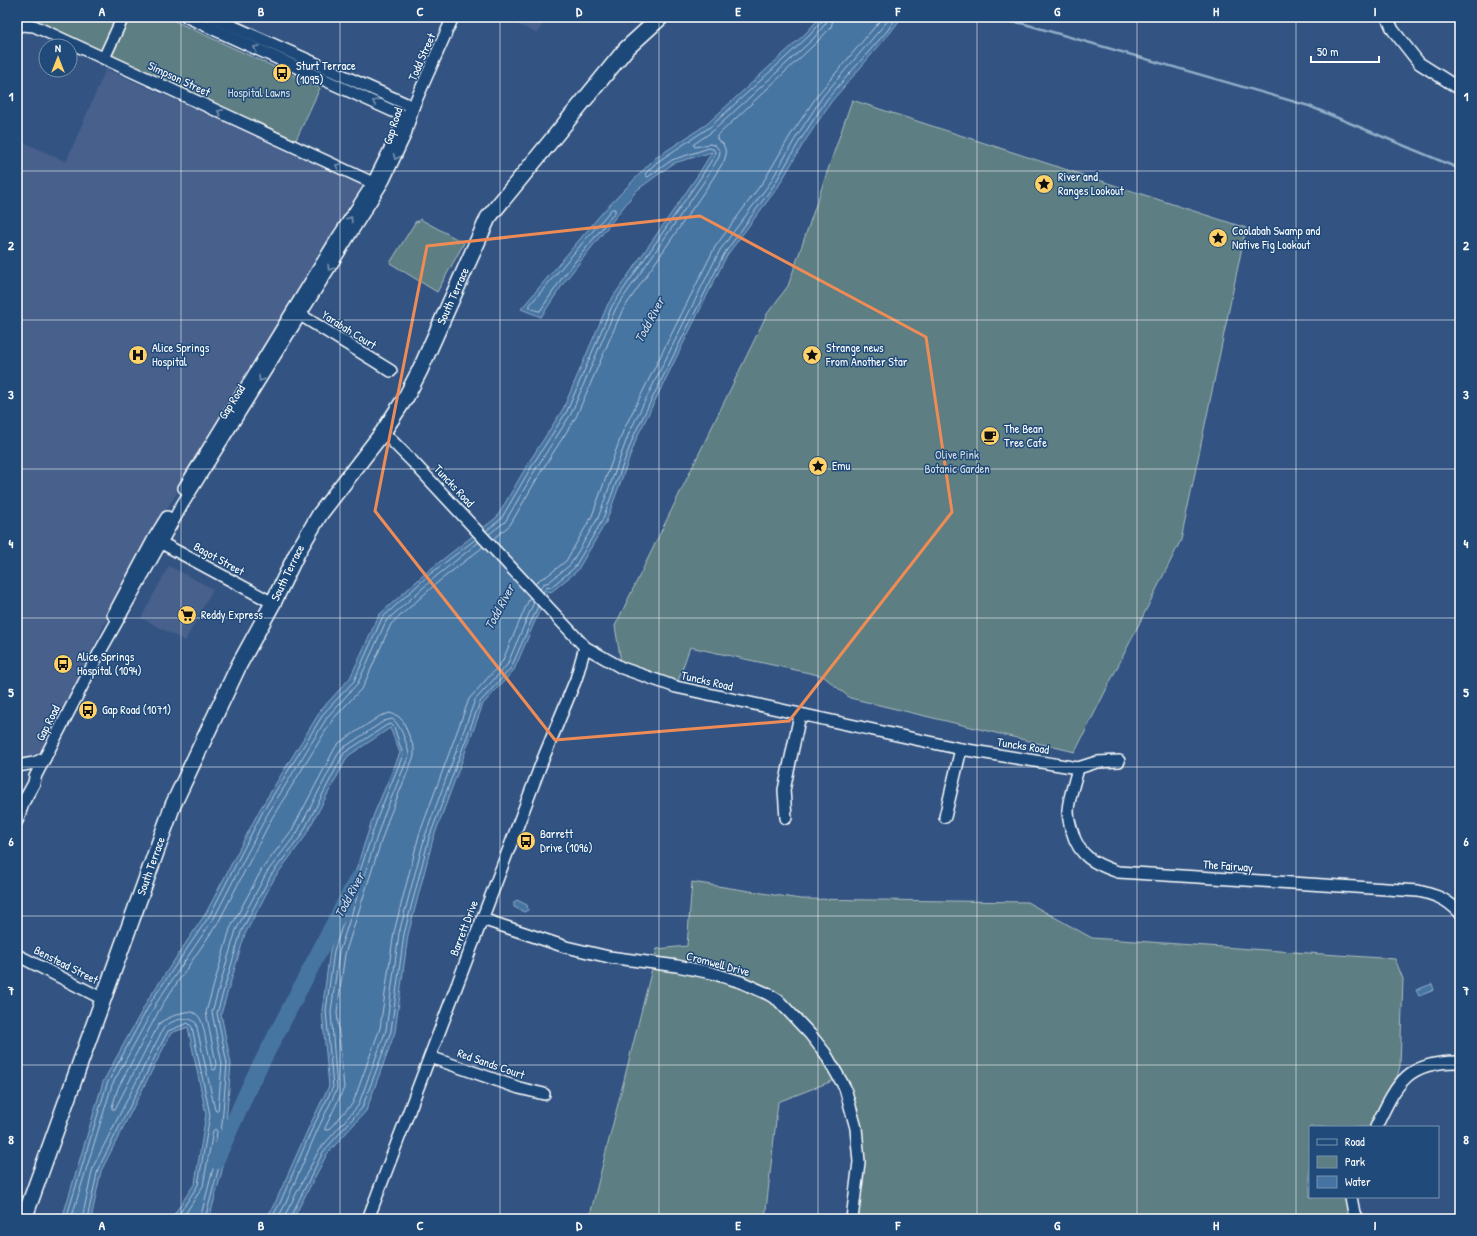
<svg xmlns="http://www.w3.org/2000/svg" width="1477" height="1236" font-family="'Patrick Hand',sans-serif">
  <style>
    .built { fill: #47608c }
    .green { fill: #5d7e83; stroke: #aebec1 }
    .water { fill: #4674a2; stroke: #90acc7 }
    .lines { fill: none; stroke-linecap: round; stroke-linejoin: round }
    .shore { stroke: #b5c7da; stroke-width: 1 }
    .stream { stroke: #90acc7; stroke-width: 2.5 }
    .river { stroke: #4674a2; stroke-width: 16 }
    .street-casing { stroke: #fff; stroke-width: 14 }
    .secondary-casing { stroke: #fff; stroke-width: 18 }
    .street { stroke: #1f4a7a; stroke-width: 11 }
    .secondary { stroke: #1f4a7a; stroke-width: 15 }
    .oneway { stroke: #7992af }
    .marked { fill: none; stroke: #ef8b55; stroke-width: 3; stroke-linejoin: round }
    .grid { fill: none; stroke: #fff; stroke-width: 1; stroke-opacity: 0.55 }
    .labels { text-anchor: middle; stroke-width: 3; stroke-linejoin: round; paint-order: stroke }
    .street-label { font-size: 12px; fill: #fff; stroke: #1f4a7a }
    .poi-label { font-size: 12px; fill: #fff; stroke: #1f4a7a; text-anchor: start }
    .park-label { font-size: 12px; fill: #d6dfe0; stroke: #1f4a7a }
    .water-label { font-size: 13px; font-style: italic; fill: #d1dce8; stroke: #1f4a7a }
    .neatline { fill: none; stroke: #fff; stroke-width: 1.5 }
    .grid-label { font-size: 13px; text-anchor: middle; font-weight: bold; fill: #fff }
  </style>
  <rect width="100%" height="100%" fill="#335483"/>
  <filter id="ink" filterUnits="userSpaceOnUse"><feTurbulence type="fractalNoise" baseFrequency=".025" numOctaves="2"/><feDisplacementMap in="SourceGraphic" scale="8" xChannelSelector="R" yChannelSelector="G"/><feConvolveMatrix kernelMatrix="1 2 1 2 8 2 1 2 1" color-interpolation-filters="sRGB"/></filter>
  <g filter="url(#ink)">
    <g class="built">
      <path d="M500 17H547L537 33Z"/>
      <path d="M106 69 364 184 156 527 110 612 45 750 25 758 17 756V139L66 162Z"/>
      <path d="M169 566 213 589 185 641 141 618Z"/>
    </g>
    <g class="green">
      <path d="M24 17H166L320 88 295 142Z"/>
      <path d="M852 100 1246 228 1181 540 1075 752 850 698 823 676 690 647 676 687 622 668 615 626 767 314 788 286Z"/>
      <path d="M420 219 464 243 437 292 390 263 416 221 418 222Z"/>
      <path d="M692 882 800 899 1027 902 1092 938 1395 959 1403 979 1400 1066 1393 1092 1376 1127H1310V1197H1351L1357 1219H852L859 1162 840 1078 778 1102 765 1219H589L657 949 687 946Z"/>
    </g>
    <g class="water">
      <path d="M820 17H902L890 33 831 102 803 144 778 187 727 255 637 437 606 522 577 571 551 592 548 591 514 670 483 704 433 839 408 935 395 1032 366 1111 327 1154 293 1219H266L276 1201 309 1127 329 1086 322 1011 330 950 374 814 400 753 390 728 348 756 304 838 275 877 245 934 221 1014 231 1064 222 1171 209 1219H171L195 1183 206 1114 188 1027 171 1033 101 1171 91 1219H62L103 1082 149 998 206 913 259 811 321 710 350 678 379 615 428 571 497 517 529 462 563 409 608 304 698 175 712 152 674 163 637 190 565 281 541 317 521 309 602 213 654 159 707 124 807 32Z"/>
      <path d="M517 900 527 905 528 910 524 912 514 907V902Z"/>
      <path d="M1432 984 1434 990 1419 996 1416 990Z"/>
    </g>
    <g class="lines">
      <g class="shore">
        <path d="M612 209H615V212L562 278 540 311H538L530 308V305Z"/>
        <path d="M486 531 501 519 533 464 567 411 612 306 701 177 714 156 715 152 713 149 709 148 672 160 648 177 646 176 645 174 657 162 710 127 810 35 822 21 823 17"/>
        <path d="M489 534 505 522 537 467 571 414 616 308 705 180 719 157 720 151 715 145 709 144 695 147 694 146V144L713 131 813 39 826 23 828 17"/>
        <path d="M493 539 510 525 542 470 576 417 622 311 710 183 724 161 726 155 725 149 723 144 717 139V136L817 42 831 27 834 17"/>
        <path d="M483 547 438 582 391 624 363 687 333 719 272 818 219 921 162 1005 118 1088 112 1107V1109H115L159 1024C164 1019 171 1017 178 1014 201 1005 203 1024 206 1041 208 1050 210 1059 212 1069L214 1070 216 1069V1064L206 1012 230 929 262 869 292 830 335 748 339 743 380 716 390 713 398 716 403 721 414 748V756L388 820 345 954 337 1012 344 1088 325 1128V1130H328L353 1103 380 1028 394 932 419 835 469 699 502 662 530 597"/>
        <path d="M535 584 540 579 547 576 566 561 592 516 623 431 715 247 765 179 790 136 819 93 883 17"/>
        <path d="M540 589 543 584 549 582 570 565 598 518 629 433 720 250 770 183 795 139 823 96 891 17"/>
        <path d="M543 593 546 588 551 587 574 568 602 521 634 435 724 254 774 185 799 142 827 99 887 31 897 17"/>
        <path d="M66 1219 107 1084 152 1000 210 915 262 813 324 713 354 681 382 618 430 574 476 539"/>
        <path d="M71 1219 112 1085 157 1002 214 918 267 815 328 716 358 683 386 621 434 578 479 542"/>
        <path d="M82 1219 93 1167 163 1029C169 1021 188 1014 196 1023L215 1110 216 1111H218L222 1064 212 1012 236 930 267 872 297 833 340 750 384 721 392 719C400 723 408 746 409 755L383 818 339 952 331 1012 337 1089 317 1131 285 1205 277 1219"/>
        <path d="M87 1219 98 1169 168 1031 188 1023 192 1027 210 1115 198 1185 176 1219"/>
        <path d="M182 1219 203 1186 213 1131 215 1129 217 1131 213 1169 200 1219"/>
        <path d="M205 1219 218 1170 227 1064 217 1013 241 932 271 875 301 836 344 753 387 725 391 724 394 727 403 755 378 816 334 951 326 1011 333 1087 312 1129 280 1203 271 1219"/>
        <path d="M285 1219 286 1213 319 1150 358 1106 386 1030 399 933 425 836 475 700 507 665 534 602"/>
        <path d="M290 1219 291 1216 323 1152 362 1108 391 1031 404 934 429 838 480 702 511 668 538 606"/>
      </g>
      <path class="stream" d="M959 17 1021 23 1309 106 1460 169"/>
      <path class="river" d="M216 1161 252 1081 357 879"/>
      <defs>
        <g id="street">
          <path d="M187 17 410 119"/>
          <path d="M212 17 413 107"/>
          <path d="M1387 17 1393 30 1419 63 1460 89"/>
          <path d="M17 27 22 25 34 26 373 183"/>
          <path d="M104 58 123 17"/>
          <path d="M294 311 391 371"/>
          <path d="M383 432 413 462 585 647 622 668 676 687 961 749 1078 768 1097 762 1119 761"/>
          <path d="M184 488 336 240 373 183 406 117 413 107 453 17"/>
          <path d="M156 540 273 603"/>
          <path d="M113 615 154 538 167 517"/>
          <path d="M17 766 34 763 45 758"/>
          <path d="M1078 768C1075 782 1069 796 1068 810 1068 817 1070 825 1072 831 1079 857 1095 864 1118 872L1418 891C1436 895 1447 899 1460 913"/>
          <path d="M945 817 961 749"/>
          <path d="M786 818 784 790 800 715"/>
          <path d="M17 821 24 801 34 783 35 777 97 657 182 505 384 180 405 135 413 107"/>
          <path d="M482 919 566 947 609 957 677 966 712 973 741 982 768 994 778 1000 810 1034 825 1053 845 1088 856 1128 859 1162 852 1219"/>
          <path d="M17 955 103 999"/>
          <path d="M430 1057 519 1088 544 1094"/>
          <path d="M1376 1127C1397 1083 1406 1061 1460 1062"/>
          <path d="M1351 1197 1354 1213 1357 1219"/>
          <path d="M368 1219 543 759 576 679 585 647"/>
        </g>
        <g id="secondary">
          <path id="s1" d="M24 1219 173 805 239 665 273 603 297 553 320 514 383 432 406 397 420 370 488 218 626 49 661 17"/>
        </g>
      </defs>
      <use href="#street" class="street-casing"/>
      <use href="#secondary" class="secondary-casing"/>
      <use href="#street" class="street"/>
      <use href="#secondary" class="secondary"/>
    </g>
    <defs><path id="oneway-chevron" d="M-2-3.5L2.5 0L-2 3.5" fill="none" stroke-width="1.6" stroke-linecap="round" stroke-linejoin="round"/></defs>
    <g class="oneway">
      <use href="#oneway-chevron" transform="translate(256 48) rotate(-155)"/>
      <use href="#oneway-chevron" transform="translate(375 102) rotate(-155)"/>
      <use href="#oneway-chevron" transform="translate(220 112) rotate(-155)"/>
      <use href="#oneway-chevron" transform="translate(396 157) rotate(114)"/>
      <use href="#oneway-chevron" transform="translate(338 166) rotate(-155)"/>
      <use href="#oneway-chevron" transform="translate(350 219) rotate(-57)"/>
      <use href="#oneway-chevron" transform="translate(330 268) rotate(122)"/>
      <use href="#oneway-chevron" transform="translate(261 379) rotate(122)"/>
    </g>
  </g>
  <path class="marked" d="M700 216 926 337 952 512 789 721 555 740 375 511 427 246Z"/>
  <path class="grid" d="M181 17V1219M340 17V1219M500 17V1219M659 17V1219M818 17V1219M977 17V1219M1137 17V1219M1296 17V1219M17 171H1460M17 320H1460M17 469H1460M17 618H1460M17 767H1460M17 916H1460M17 1065H1460"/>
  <defs>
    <symbol id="bus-disc" viewBox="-11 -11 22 22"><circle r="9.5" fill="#ffd166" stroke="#1f4a7a"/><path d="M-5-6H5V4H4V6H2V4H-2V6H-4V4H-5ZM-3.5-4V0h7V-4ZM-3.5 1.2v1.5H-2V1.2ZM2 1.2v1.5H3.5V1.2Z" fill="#111"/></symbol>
    <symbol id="sight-disc" viewBox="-11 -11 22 22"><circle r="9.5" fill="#ffd166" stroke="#1f4a7a"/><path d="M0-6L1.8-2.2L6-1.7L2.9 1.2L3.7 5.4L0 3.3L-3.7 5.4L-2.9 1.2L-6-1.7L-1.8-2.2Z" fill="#111"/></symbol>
    <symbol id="hospital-disc" viewBox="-11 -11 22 22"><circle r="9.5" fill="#ffd166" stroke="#1f4a7a"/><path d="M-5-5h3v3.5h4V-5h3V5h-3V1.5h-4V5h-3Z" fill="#111"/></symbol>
    <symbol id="cafe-disc" viewBox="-11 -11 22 22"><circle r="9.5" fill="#ffd166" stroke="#1f4a7a"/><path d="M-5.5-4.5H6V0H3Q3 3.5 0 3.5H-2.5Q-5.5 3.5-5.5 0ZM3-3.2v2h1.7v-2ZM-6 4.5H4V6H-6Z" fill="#111"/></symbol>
    <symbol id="supermarket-disc" viewBox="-11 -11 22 22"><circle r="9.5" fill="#ffd166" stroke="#1f4a7a"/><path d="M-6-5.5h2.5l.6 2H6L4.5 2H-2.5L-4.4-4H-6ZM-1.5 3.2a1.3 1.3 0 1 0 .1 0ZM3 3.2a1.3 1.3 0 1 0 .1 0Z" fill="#111"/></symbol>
  </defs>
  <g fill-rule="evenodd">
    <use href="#bus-disc" x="271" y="62" width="22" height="22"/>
    <use href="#sight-disc" x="1033" y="173" width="22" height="22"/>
    <use href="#sight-disc" x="1207" y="227" width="22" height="22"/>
    <use href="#hospital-disc" x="127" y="344" width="22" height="22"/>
    <use href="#sight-disc" x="801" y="344" width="22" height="22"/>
    <use href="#cafe-disc" x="979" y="425" width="22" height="22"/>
    <use href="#sight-disc" x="807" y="455" width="22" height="22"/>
    <use href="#supermarket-disc" x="176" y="604" width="22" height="22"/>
    <use href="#bus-disc" x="52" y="653" width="22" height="22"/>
    <use href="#bus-disc" x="77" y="699" width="22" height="22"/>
    <use href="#bus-disc" x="515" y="830" width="22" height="22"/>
  </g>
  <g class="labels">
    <g class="street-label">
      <text transform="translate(422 57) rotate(-66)" y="4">Todd Street</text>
      <text transform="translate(179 79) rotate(25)" y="4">Simpson Street</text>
      <text transform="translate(393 126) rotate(-72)" y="4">Gap Road</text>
      <text dy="4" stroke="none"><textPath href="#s1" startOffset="1023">South Terrace</textPath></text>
      <text transform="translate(349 330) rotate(32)" y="4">Yarabah Court</text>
      <text transform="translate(232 402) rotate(-58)" y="4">Gap Road</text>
      <text transform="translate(454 486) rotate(47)" y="4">Tuncks Road</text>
      <text transform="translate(219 559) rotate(29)" y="4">Bagot Street</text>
      <text dy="4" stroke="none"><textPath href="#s1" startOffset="699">South Terrace</textPath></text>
      <text transform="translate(707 681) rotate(13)" y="4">Tuncks Road</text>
      <text transform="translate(48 723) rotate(-63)" y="4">Gap Road</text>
      <text transform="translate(1023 746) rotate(9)" y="4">Tuncks Road</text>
      <text dy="4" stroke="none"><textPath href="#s1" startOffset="375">South Terrace</textPath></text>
      <text transform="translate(1228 866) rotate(4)" y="4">The Fairway</text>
      <text transform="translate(464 928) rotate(-69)" y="4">Barrett Drive</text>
      <text transform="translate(718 964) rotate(15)" y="4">Cromwell Drive</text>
      <text transform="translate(66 965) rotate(27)" y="4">Benstead Street</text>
      <text transform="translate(491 1064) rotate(19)" y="4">Red Sands Court</text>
    </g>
    <g class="poi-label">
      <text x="296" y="70">Sturt Terrace<tspan x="296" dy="14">(1095)</tspan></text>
      <text x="1058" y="181">River and<tspan x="1058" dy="14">Ranges Lookout</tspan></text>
      <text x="1232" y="235">Coolabah Swamp and<tspan x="1232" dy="14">Native Fig Lookout</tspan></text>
      <text x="152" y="352">Alice Springs<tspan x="152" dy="14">Hospital</tspan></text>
      <text x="826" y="352">Strange news<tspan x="826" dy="14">From Another Star</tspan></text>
      <text x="1004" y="433">The Bean<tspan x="1004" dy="14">Tree Cafe</tspan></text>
      <text x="832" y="470">Emu</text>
      <text x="201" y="619">Reddy Express</text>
      <text x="77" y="661">Alice Springs<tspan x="77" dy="14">Hospital (1094)</tspan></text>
      <text x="102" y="714">Gap Road (1071)</text>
      <text x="540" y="838">Barrett<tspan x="540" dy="14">Drive (1096)</tspan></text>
    </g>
    <g class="park-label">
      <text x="259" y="97">Hospital Lawns</text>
      <text x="957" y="459">Olive Pink<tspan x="957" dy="14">Botanic Garden</tspan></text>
    </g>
    <g class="water-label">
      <text transform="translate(649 320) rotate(-62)" y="5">Todd River</text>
      <text transform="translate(499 607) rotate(-62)" y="5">Todd River</text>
      <text transform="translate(349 895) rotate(-62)" y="5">Todd River</text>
    </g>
  </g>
  <rect width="1477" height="1236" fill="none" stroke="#1f4a7a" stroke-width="44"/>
  <rect x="1309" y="1126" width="130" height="72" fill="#1f4a7a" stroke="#7992af"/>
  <rect x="1317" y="1139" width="20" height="6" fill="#1f4a7a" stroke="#7992af"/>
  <text x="1345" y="1146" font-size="12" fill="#ffffff">Road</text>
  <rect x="1317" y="1156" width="20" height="12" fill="#5d7e83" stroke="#7992af"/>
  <text x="1345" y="1166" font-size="12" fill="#ffffff">Park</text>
  <rect x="1317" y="1176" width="20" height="12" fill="#4674a2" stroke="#7992af"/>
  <text x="1345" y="1186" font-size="12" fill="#ffffff">Water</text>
  <g transform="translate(58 58)"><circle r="19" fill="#1f4a7a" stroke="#7992af"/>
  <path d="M0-3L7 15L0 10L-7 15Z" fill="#ffd166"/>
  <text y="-6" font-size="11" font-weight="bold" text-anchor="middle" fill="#ffffff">N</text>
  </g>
  <path d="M1311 56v6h68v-6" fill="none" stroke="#ffffff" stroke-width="2"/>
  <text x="1317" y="56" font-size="12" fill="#ffffff" stroke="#1f4a7a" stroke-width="3" paint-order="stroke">50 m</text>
  <rect x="22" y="22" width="1433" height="1192" class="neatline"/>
  <g class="grid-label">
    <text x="102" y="16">A</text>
    <text x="261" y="16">B</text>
    <text x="420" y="16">C</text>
    <text x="579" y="16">D</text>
    <text x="738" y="16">E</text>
    <text x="898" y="16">F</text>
    <text x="1057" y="16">G</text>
    <text x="1216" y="16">H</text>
    <text x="1375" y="16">I</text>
    <text x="11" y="101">1</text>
    <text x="1466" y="101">1</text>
    <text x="11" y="250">2</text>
    <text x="1466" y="250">2</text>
    <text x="11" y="399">3</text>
    <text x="1466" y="399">3</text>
    <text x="11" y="548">4</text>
    <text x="1466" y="548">4</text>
    <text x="11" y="697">5</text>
    <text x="1466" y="697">5</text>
    <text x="11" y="846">6</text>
    <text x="1466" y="846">6</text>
    <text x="11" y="995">7</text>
    <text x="1466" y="995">7</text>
    <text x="11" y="1144">8</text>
    <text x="1466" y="1144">8</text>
    <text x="102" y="1230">A</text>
    <text x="261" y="1230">B</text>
    <text x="420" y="1230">C</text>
    <text x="579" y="1230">D</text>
    <text x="738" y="1230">E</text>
    <text x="898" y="1230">F</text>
    <text x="1057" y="1230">G</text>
    <text x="1216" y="1230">H</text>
    <text x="1375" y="1230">I</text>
  </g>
</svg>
